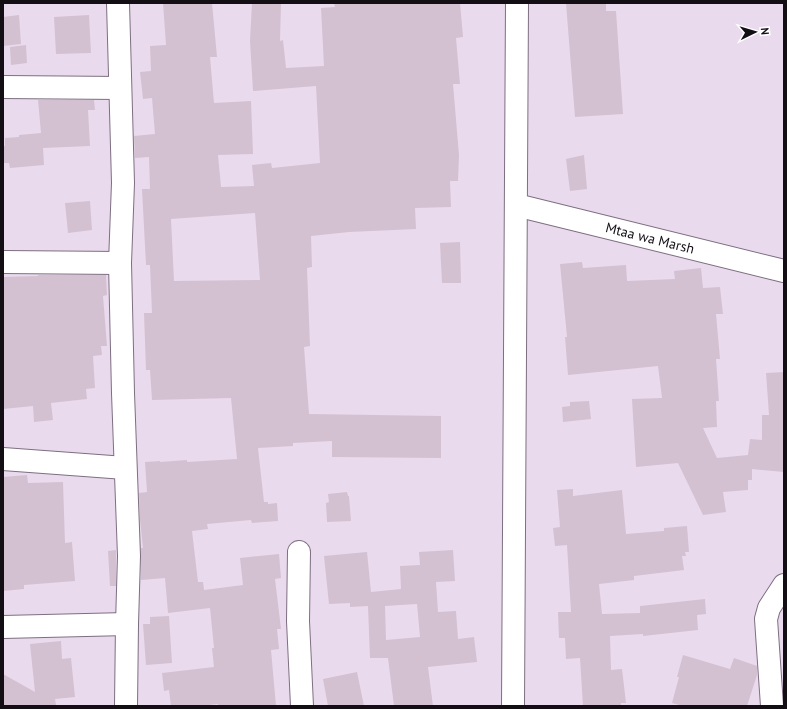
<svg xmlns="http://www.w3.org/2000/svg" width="787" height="709" font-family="'PT Sans',sans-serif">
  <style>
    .building { fill: #d3c1d1; fill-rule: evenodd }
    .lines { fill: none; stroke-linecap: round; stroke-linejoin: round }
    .minor-casing { stroke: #7d6f80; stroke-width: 24 }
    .tertiary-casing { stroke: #7d6f80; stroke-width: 24 }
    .minor { stroke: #fff; stroke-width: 22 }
    .tertiary { stroke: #fff; stroke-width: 22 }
    .labels { text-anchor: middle; stroke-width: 3; stroke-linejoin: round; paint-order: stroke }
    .street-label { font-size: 14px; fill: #130e14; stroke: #fff }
  </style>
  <rect width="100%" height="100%" fill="#eadaed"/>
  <g class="building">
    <path d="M163 3H212L217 57H210L214 103 251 101 253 154 218 155 221 187 254 186 252 165 271 163 272 168 320 163 316 86 253 91 250 41 252 3H281L280 41 283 40 286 68 324 66 321 8 335 7 334 3H460L463 37 456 38 460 84H453L459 155 458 181H450L451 207 415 208 416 229 349 232 311 236 312 267 307 268 310 346 304 347 309 414 441 416V458L332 457V441L293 443V446L258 448 264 502H268V504L277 503 278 521 252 523 251 520 207 524 208 529 192 531 198 582H203L204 590 243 585 240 558 279 554 281 578 275 579 281 629H277L279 649 271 650 276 706H218V704L200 706H171L169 690 164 691 162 673 214 667 212 648H214L210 608 168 613 165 578 141 580V548H143L140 520 139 493 147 492 145 462 160 461V462L187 460V462L237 459 231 398 152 400 150 370H146L144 313H152L150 265H146L142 189H150L149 157 135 158 134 136 155 134 152 98 143 99 140 72 151 71 150 46 166 45ZM255 213 260 280 174 281 171 219Z"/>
    <path d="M566 3H606V11H616L623 114 575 117Z"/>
    <path d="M19 15 21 44 3 46V17Z"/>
    <path d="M89 15 91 53 56 54 54 17Z"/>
    <path d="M26 45 27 63 11 65 10 47Z"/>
    <path d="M38 100H94L95 110H88L90 146 43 148 44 165 10 168 9 163H3V146H5V138L19 137V135L41 133Z"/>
    <path d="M584 155 587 189 570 191 566 159Z"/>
    <path d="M90 201 92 230 68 233 65 203Z"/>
    <path d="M460 242 461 283H442L440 243Z"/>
    <path d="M582 262 583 268 626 265 627 281 675 279 674 271 701 268 703 288 720 287 723 314H716L720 359H716L719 401H716L717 427 703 428 717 458 748 455 750 439 762 440V415H769L766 373 784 372V472L752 469V480H748V490L723 492 726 512 703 515 678 463 636 467 632 399 662 398 658 366 568 375 565 337H567L560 264Z"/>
    <path d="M38 275H106L107 295 103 296 107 346H101L102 355 93 356 95 388 86 389 87 399 51 403 53 420 34 422 33 406 3 409V277L38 276Z"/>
    <path d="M589 401 591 419 563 422 562 407 570 406V402Z"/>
    <path d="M27 475 28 483 63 482 65 543 72 542 75 581 24 585V589L3 591V477Z"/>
    <path d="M573 489V496L622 490 626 534 664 531V528L687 526 689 552H685L686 556H682L684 570 634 576V580L599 584 602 614 640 613V606L705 599 706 614 697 615 698 630 643 636V634L610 636 611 670 622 669 626 703H621V706H583L580 658 566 659 565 638H559L558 612H571L567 545 555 546 553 528 560 527 557 490Z"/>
    <path d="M347 492 348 496H349L351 521 327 522 326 503 329 502 328 494Z"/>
    <path d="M116 550V586H110L108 551Z"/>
    <path d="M453 550 455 581 436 582 438 612 456 611 458 639 474 637 477 662 428 667 433 706H394L388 658H370L368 606 350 607V603L329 604 324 556 367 552 371 592 401 589 400 566 420 565 419 552ZM417 604 420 637 386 640 385 606Z"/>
    <path d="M169 616 172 663 146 665 143 624H150V617Z"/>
    <path d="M61 641 62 659 71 658 75 697 55 699 56 705 58 706H3V674L35 692 30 644Z"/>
    <path d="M683 655 730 669 734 658 757 666V675L747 706H683L672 703 679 677H677Z"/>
    <path d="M357 672 364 706H328L323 679Z"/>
  </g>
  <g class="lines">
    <defs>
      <g id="minor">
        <path d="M118 3 123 183 120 263 123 393 129 556 127 624 126 706"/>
        <path d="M3 87 120 88"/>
        <path d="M516 205 784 271"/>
        <path d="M3 262 120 263"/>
        <path d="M3 459 125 468"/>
        <path d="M299 552 298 621 302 706"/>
        <path d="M3 627 127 624"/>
        <path d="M772 706 766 619 769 608 784 585"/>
      </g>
      <path id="tertiary" d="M513 706 517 3"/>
    </defs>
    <use href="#minor" class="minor-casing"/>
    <use href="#tertiary" class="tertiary-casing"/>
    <use href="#minor" class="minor"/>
    <use href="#tertiary" class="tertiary"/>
  </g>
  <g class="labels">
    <g class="street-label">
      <text transform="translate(650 238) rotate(14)" y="5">Mtaa wa Marsh</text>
    </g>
  </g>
  <rect width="787" height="709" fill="none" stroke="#130e14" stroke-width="8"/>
  <g transform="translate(755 32) rotate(85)" stroke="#ffffff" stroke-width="3" paint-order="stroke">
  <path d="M0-3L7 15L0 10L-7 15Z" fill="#130e14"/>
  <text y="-6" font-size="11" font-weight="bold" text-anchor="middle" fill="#130e14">N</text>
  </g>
</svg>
